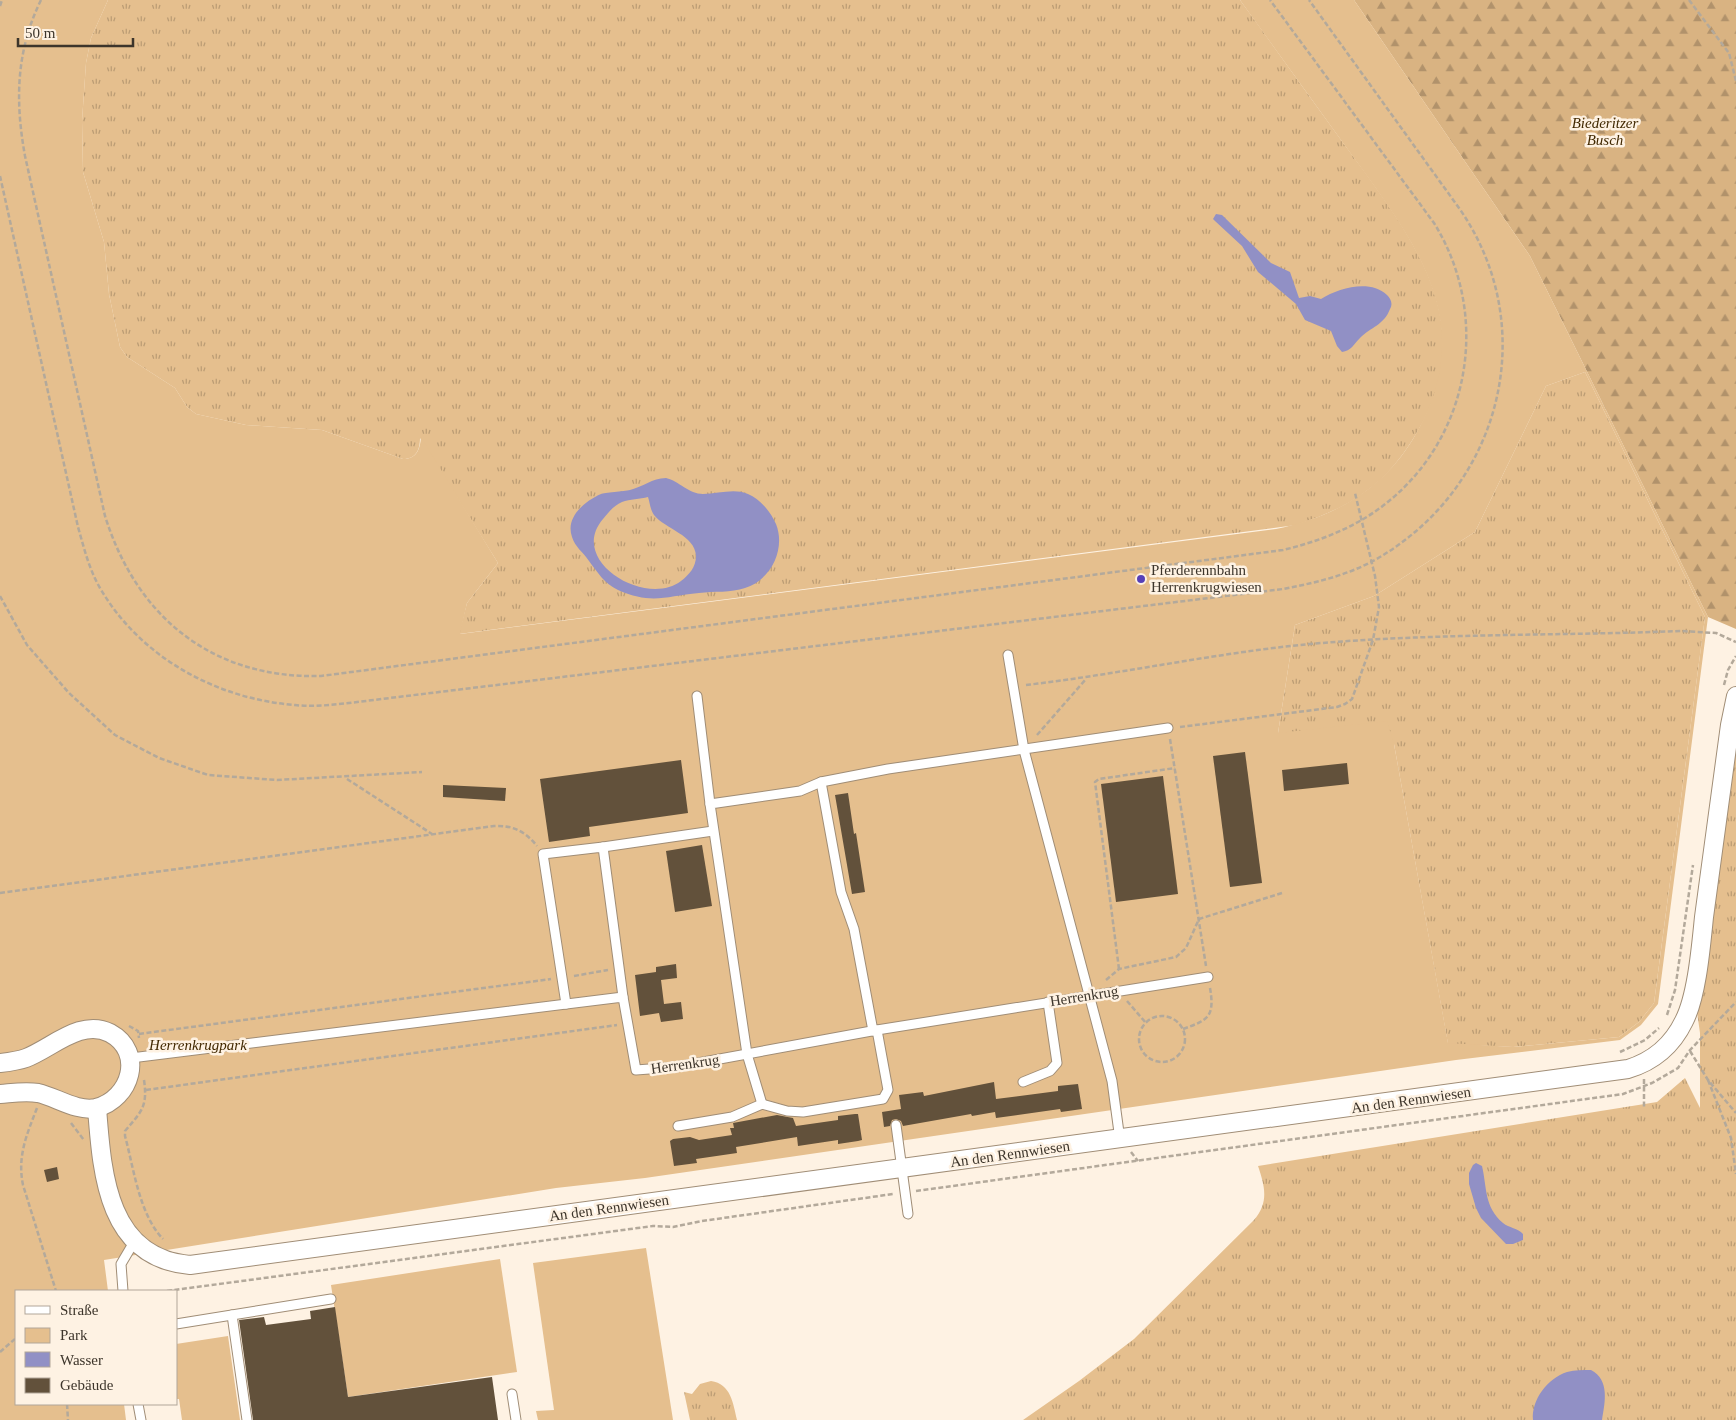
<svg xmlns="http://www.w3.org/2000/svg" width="1736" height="1420" font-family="Georgia,serif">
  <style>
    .grass { fill: url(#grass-tufts) }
    .forest { fill: url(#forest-firs) }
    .park { fill: #e5bf8e; fill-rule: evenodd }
    .water { fill: #9190c5; fill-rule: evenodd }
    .building { fill: #62513b }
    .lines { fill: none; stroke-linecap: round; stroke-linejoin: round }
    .service-casing { stroke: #a08d76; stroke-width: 11 }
    .minor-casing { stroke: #a08d76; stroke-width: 20 }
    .path { stroke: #b3a99b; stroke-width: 2.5; stroke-dasharray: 5 2.5; stroke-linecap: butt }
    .service { stroke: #fff; stroke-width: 9 }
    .minor { stroke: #fff; stroke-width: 18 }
    .poi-dot { fill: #5640b8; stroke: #fef2e3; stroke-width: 2 }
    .labels { text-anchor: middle; stroke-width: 5; stroke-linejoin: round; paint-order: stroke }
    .park-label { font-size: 15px; font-style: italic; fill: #412800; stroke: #fef2e3 }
    .poi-label { font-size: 15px; fill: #3d352b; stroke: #fef2e3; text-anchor: start }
    .street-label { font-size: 15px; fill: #3d352b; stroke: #fef2e3 }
  </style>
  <defs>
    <pattern id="grass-tufts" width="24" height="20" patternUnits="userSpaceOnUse" patternTransform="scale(1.25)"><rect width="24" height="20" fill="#e5bf8e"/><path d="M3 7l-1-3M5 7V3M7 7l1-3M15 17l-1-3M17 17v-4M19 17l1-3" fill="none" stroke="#bb9c74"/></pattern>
    <pattern id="forest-firs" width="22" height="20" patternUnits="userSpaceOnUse" patternTransform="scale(1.25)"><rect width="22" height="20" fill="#d9b382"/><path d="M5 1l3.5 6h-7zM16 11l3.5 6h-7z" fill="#b1926b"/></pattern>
  </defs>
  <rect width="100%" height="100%" fill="#fef2e3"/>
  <g class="grass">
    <path d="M108 0H1240C1275 48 1309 96 1344 144 1409 233 1484 322 1416 434 1386 485 1351 507 1296 525L459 634 467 603 498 563 420 438C420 450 416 459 403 459L322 430 246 425 196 414 187 407 175 388 127 357 120 347 109 294 104 242 83 172 82 121 86 63 91 38Z"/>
    <path d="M1585 372 1705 617 1654 1003 1639 1022 1619 1037 1513 1047 1448 1044 1394 744 1278 733 1295 625 1374 596 1475 532 1546 386Z"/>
    <path d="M1736 731V1420H1023L1079 1381 1134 1339 1254 1220C1269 1202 1265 1187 1258 1166L1657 1102 1685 1078 1700 1108V1033L1697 1012Z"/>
    <path d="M711 1381C731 1384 733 1403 737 1420H690L684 1392 692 1394 700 1384Z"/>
  </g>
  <path class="forest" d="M1354 0H1736V629L1708 617 1530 256Z"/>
  <g class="park">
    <path d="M0 0H108L91 38 86 63 82 121 83 172 104 242 109 294 120 347 127 357 175 388 187 407 196 414 246 425 322 430 403 459C417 459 420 449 421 437L498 563 467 603 460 634 1276 529C1334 517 1382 490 1413 439 1483 323 1413 240 1346 147 1311 98 1275 49 1240 0H1354L1530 256 1708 617 1658 1004 1641 1025 1620 1040 1456 1060 645 1178 556 1188 104 1260 108 1291H16V1404H124L126 1420H0ZM1585 372 1705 617 1654 1003 1639 1022 1619 1037 1513 1047 1448 1043 1394 744 1387 721 1278 733 1295 625 1374 596 1475 532 1546 386Z"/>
    <path d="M646 1248 673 1420H538L536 1411 554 1410 533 1263Z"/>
    <path d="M500 1259 517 1372 348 1397 331 1285Z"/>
    <path d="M228 1336 240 1420H182L179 1399H176V1344Z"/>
  </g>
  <g class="water">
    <path d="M1216 214 1222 215 1271 263 1290 272 1299 298 1310 296 1321 299C1339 288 1370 279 1387 295 1391 299 1393 304 1390 309 1384 325 1371 327 1360 338 1354 344 1351 351 1342 352L1337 346 1331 331 1305 320 1296 304 1258 272 1242 246 1215 221 1213 219Z"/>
    <path d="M666 478C679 481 689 494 703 494 718 494 734 488 748 494 761 500 770 511 776 524 786 549 771 580 745 588 731 593 714 591 699 593 666 596 652 605 618 590 604 583 598 573 589 561 583 552 575 547 572 537 565 517 585 501 601 494 604 493 624 491 630 490 643 487 652 478 666 478ZM648 497C650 503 650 509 654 515 665 529 695 535 696 556 696 567 689 575 681 581 646 608 567 561 603 519 609 512 613 506 622 502 630 499 640 499 648 497Z"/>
    <path d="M1476 1163 1482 1166C1487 1187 1484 1207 1503 1223 1509 1228 1518 1228 1523 1234V1240L1513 1244H1506L1481 1218 1476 1208 1469 1184V1173L1473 1165Z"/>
    <path d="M1591 1370C1610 1380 1605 1402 1602 1420H1533C1531 1400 1548 1378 1567 1372 1575 1370 1583 1370 1591 1370Z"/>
  </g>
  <g class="building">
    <path d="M1245 752 1262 883 1230 887 1213 756Z"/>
    <path d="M681 760 688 813 589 827 590 836 549 842 540 779Z"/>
    <path d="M1347 763 1349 784 1284 791 1282 770Z"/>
    <path d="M1163 776 1178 894 1116 902 1101 784Z"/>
    <path d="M443 785 506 788 505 801 443 797Z"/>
    <path d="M848 793 854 834 856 833 865 892 852 894 835 795Z"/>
    <path d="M702 845 712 906 675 912 666 851Z"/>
    <path d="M676 964 677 978 661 980 664 1004 681 1002 683 1019 661 1022 659 1013 640 1016 635 975 656 972V967Z"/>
    <path d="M994 1082 996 1099 1058 1091V1086L1078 1084 1082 1109 1061 1112 1060 1109 996 1118 995 1112 972 1116 971 1114 903 1126 901 1121 896 1119 892 1120 890 1126 884 1127 882 1112 901 1109 899 1095 923 1092 924 1096Z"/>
    <path d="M855 1114H858L862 1140 858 1141 838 1144V1140L798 1146 797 1137 736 1147 737 1153 696 1159 697 1163 674 1166 670 1141 673 1139 690 1137 699 1140 732 1135 730 1128H734L733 1123 777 1115 793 1118 796 1126 838 1120V1116Z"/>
    <path d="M57 1167 59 1179 47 1182 44 1170Z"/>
    <path d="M335 1307 348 1397 492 1377 498 1420H253L239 1320 264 1317 266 1325 311 1319 310 1311Z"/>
  </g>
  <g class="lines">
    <defs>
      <g id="service">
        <path d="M1008 655 1024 750 1112 1081 1120 1140"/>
        <path d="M697 696 710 804"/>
        <path d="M821 782 841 892 854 929 873 1031"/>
        <path d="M603 847 713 831"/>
        <path d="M566 1004 543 854 603 847 623 997"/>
        <path d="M131 1058 623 997 636 1070 676 1067 877 1030 1208 977"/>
        <path d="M1023 1082 1050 1071 1057 1063 1048 1002"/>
        <path d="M762 1104 747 1054 710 804 800 791 821 782 888 769 1168 728"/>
        <path d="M896 1125 908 1214"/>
        <path d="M678 1126 732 1117 762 1104 787 1111 803 1112 883 1099 888 1090 877 1030"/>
        <path d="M123 1291 121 1264 134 1242"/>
        <path d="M232 1315 247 1420"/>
        <path d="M176 1324 331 1299"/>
        <path d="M512 1394 516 1420"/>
        <path d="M138 1404 141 1420"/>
      </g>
      <g id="minor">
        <path d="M0 1063C9 1062 18 1061 26 1058 52 1048 81 1018 110 1033 145 1052 131 1099 96 1108 77 1112 56 1097 38 1093 25 1091 13 1093 0 1094"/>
        <path d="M97 1108C102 1173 107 1258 190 1265L1628 1069C1654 1061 1672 1046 1684 1021 1697 996 1701 946 1704 917 1713 853 1721 789 1730 725L1736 696"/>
      </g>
    </defs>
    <use href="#service" class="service-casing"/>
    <use href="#minor" class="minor-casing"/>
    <g class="path">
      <path d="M41 0C16 51 15 101 25 156L105 516C137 618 213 679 321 676L1283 550C1321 541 1359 526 1389 501 1472 433 1490 313 1434 223L1270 0"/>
      <path d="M1689 0 1729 53 1736 81"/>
      <path d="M0 6 2 0"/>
      <path d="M0 176 78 527C84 548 89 569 100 588 140 657 216 699 295 705 313 707 331 705 349 703L1283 589C1314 583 1345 576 1373 561 1501 490 1543 328 1459 208L1309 0"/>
      <path d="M0 596 27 645 69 693 115 735 159 758 208 775 277 780 422 772"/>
      <path d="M1026 685C1121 674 1215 653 1310 644 1433 633 1558 636 1681 631L1716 633 1736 642"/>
      <path d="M1724 685 1728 670 1736 656"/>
      <path d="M1180 727 1337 707 1345 704 1352 699 1373 640 1379 607 1375 576 1355 493"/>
      <path d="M1037 735 1086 679"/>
      <path d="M1170 739 1206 966"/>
      <path d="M347 779 432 834"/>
      <path d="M0 893 494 826C512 825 525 831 537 846"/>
      <path d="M1119 969 1095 782 1099 779 1175 768"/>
      <path d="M574 976 608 970"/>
      <path d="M1106 980 1119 969 1176 957 1186 948 1199 919 1282 893"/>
      <path d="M1127 1001 1146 1023"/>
      <path d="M1667 1015 1675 990 1693 865"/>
      <circle cx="1162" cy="1039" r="23"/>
      <path d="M129 1026 138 1031 139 1038"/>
      <path d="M1183 1029C1208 1020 1215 1017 1210 988"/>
      <path d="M139 1034 551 979"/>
      <path d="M1690 1051 1708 1080 1736 1113"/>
      <path d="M1620 1052 1645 1040 1659 1028"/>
      <path d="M1644 1079V1109"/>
      <path d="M144 1080C148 1107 141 1112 125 1131V1136C134 1169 139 1214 163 1239"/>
      <path d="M1708 1080 1731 1138 1736 1174"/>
      <path d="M146 1090 617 1025"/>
      <path d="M37 1108C27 1134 17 1156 23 1185L56 1291"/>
      <path d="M71 1123 84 1140"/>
      <path d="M1131 1152 1138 1161"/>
      <path d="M916 1191 1623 1094 1652 1083 1678 1068 1690 1050 1736 1002"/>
      <path d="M167 1291 653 1226 673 1227 702 1221 893 1194"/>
      <path d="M0 1352 16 1338"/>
      <path d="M67 1404 68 1420"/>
    </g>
    <use href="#service" class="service"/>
    <use href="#minor" class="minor"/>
  </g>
  <circle class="poi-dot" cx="1141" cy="579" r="5"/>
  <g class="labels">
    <g class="park-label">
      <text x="1605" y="128">Biederitzer<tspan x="1605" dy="17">Busch</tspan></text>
      <text x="198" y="1050">Herrenkrugpark</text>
    </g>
    <g class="poi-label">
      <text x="1151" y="575">Pferderennbahn<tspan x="1151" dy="17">Herrenkrugwiesen</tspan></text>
    </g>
    <g class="street-label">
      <text transform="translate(1084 996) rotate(-9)" y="5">Herrenkrug</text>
      <text transform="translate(685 1064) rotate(-8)" y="5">Herrenkrug</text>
      <text transform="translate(1411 1100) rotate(-8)" y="5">An den Rennwiesen</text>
      <text transform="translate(1010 1154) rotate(-8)" y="5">An den Rennwiesen</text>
      <text transform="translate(609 1208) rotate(-8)" y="5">An den Rennwiesen</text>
    </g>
  </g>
  <rect x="15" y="1290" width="162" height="115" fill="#fef2e3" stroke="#b1a699"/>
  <rect x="25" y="1306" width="25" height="8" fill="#ffffff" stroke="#b1a699"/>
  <text x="60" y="1315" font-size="15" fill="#3d352b">Straße</text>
  <rect x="25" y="1328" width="25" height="15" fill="#e5bf8e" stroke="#b1a699"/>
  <text x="60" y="1340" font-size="15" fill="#3d352b">Park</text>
  <rect x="25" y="1352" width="25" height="15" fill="#9190c5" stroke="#b1a699"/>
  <text x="60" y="1365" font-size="15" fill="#3d352b">Wasser</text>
  <rect x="25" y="1378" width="25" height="15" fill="#62513b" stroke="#b1a699"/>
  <text x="60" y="1390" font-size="15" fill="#3d352b">Gebäude</text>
  <path d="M18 38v8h115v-8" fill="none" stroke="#3d352b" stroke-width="2.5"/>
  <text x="25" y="38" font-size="15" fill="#3d352b" stroke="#fef2e3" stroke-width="4" paint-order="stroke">50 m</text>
</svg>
